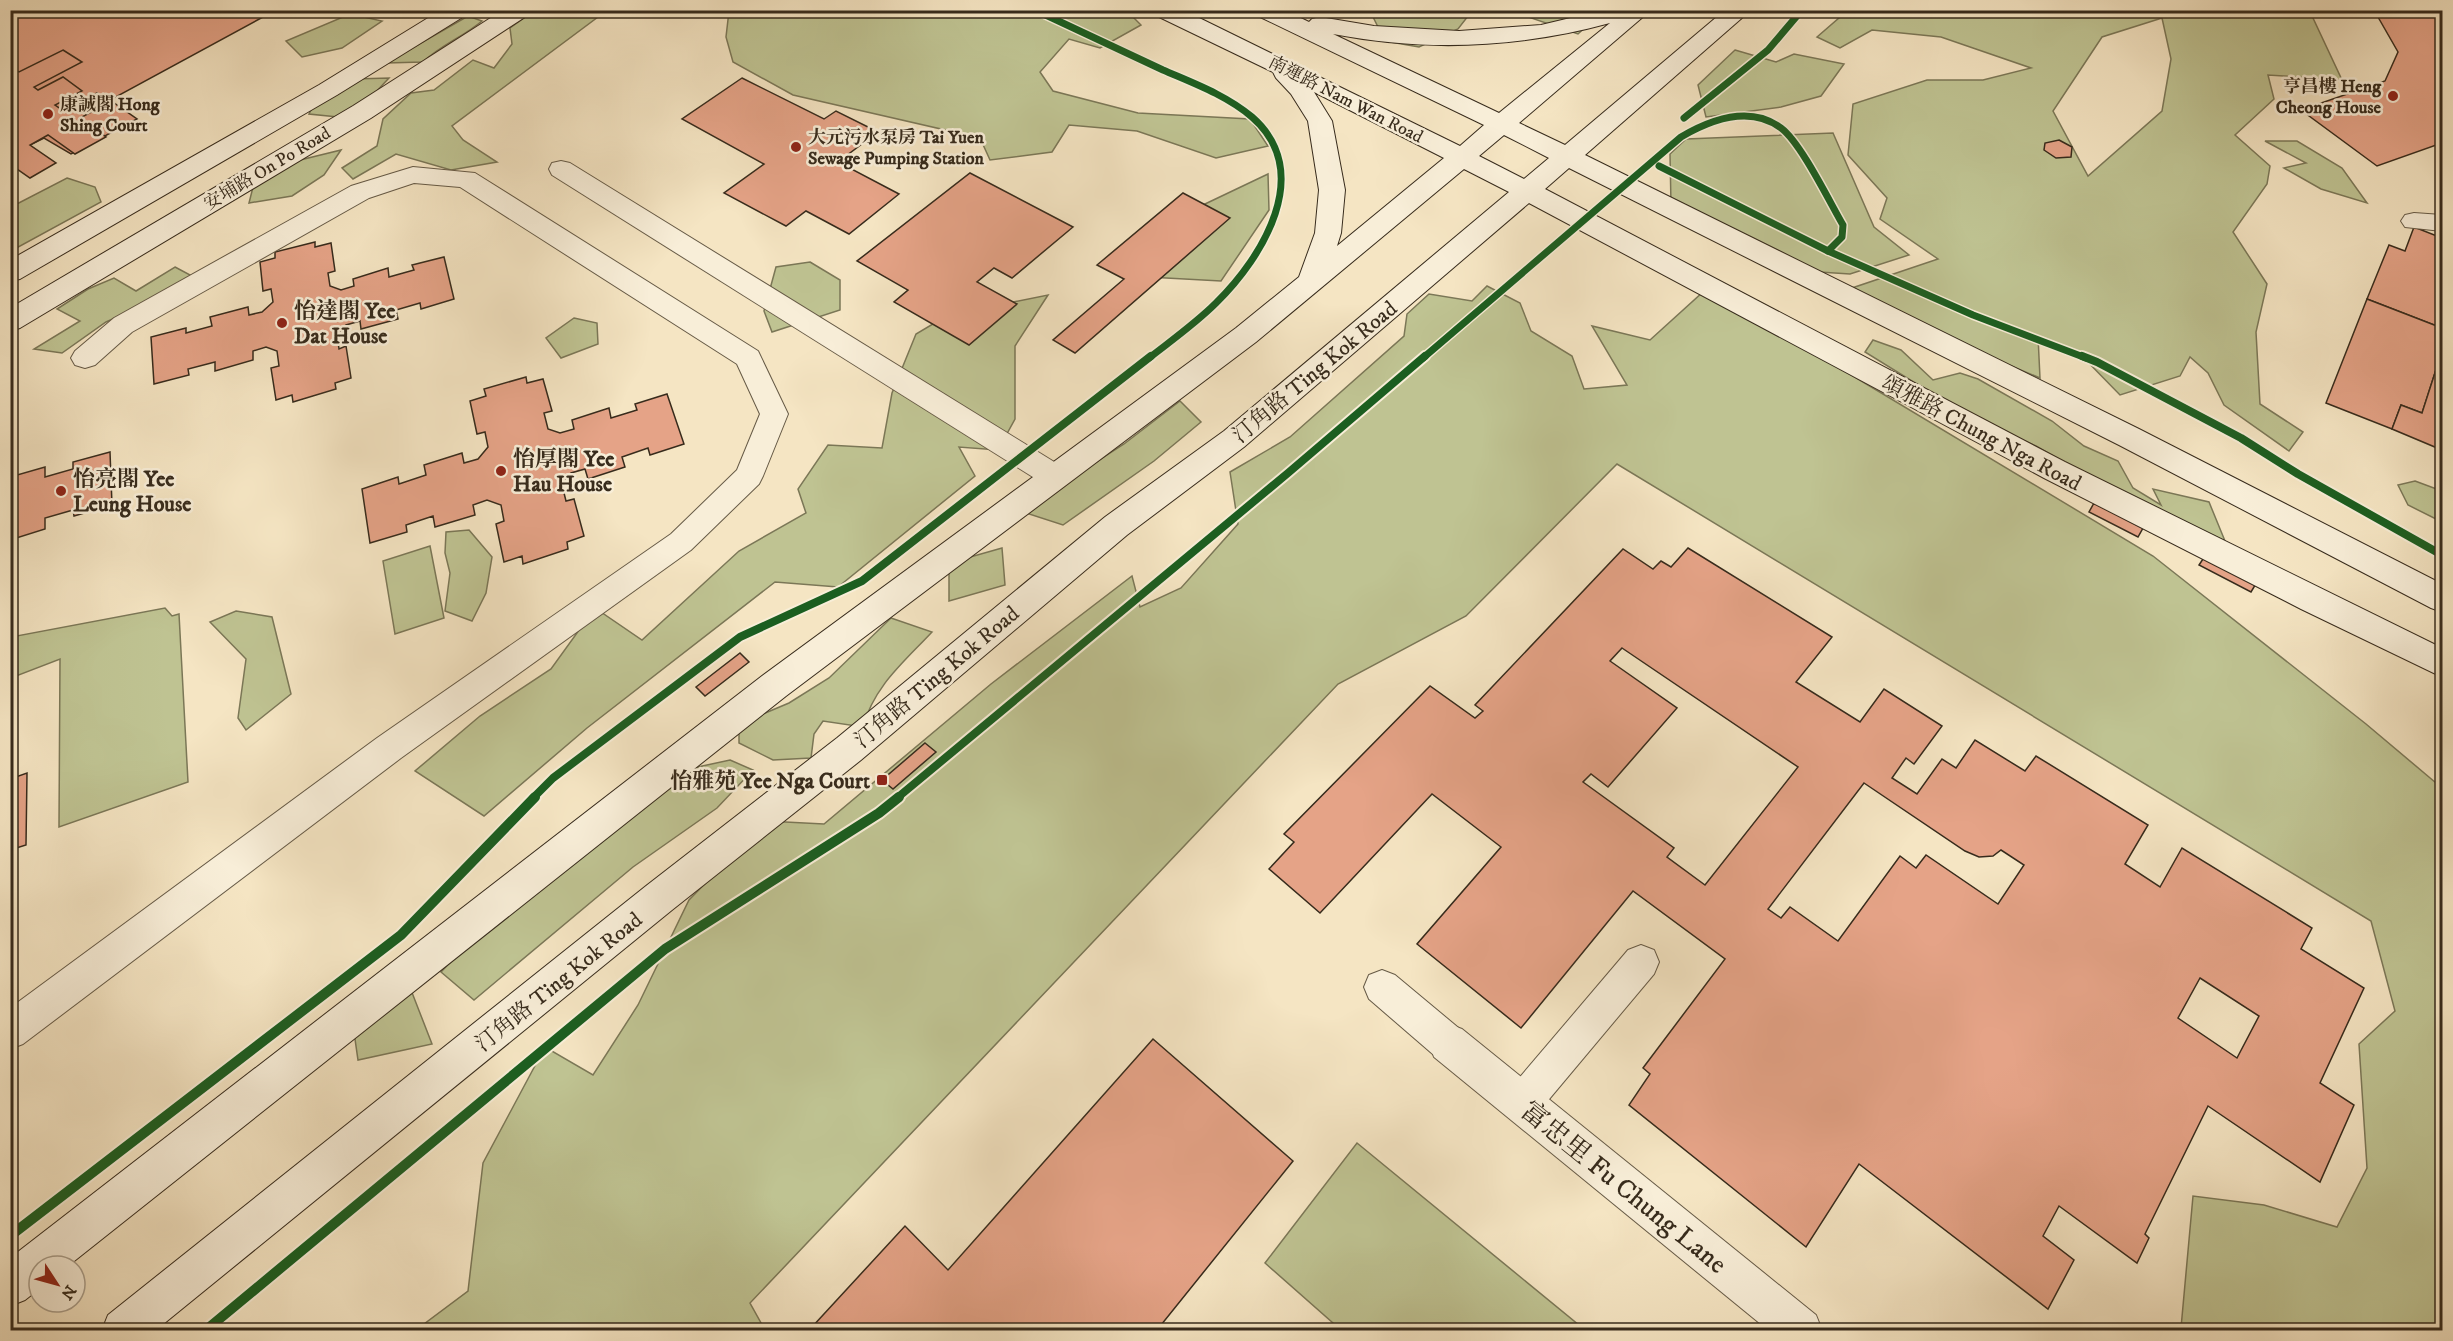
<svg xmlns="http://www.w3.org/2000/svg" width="2453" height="1341" font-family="'IM FELL DW Pica','Noto Serif TC',serif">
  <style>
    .green { fill: #bfc392; stroke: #7b7757; stroke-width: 1.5; fill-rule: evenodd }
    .building { fill: #e5a387; stroke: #372b1c; stroke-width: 1.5; fill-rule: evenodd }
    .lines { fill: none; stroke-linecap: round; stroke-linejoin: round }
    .lane-casing { stroke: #665a46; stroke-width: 2 }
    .street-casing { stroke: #665a46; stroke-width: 2 }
    .secondary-casing { stroke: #372b1c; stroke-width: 2 }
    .lane { fill: #f8eed8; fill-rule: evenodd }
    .street { fill: #f8eed8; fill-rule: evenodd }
    .secondary { fill: #f8eed8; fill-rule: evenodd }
    .cycleway-far2-casing { stroke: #f8eed8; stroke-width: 10 }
    .cycleway-far1-casing { stroke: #f8eed8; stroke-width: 12 }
    .cycleway-casing { stroke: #f8eed8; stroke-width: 14 }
    .cycleway-far2 { stroke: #1b5e20; stroke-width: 7 }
    .cycleway-far1 { stroke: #1b5e20; stroke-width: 8 }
    .cycleway { stroke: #1b5e20; stroke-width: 10 }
    .poi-dot { fill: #8f2418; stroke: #f8eed8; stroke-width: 2 }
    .labels { text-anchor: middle; stroke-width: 5; stroke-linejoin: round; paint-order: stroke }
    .far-poi-label { font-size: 18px; font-weight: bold; fill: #372b1c; stroke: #f8eed8; text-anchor: start }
    .far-street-label { font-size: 18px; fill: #372b1c; stroke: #f8eed8 }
    .poi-label { font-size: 22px; font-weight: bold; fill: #372b1c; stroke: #f8eed8; text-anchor: start }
    .street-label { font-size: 22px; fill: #372b1c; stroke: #f8eed8 }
    .near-street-label { font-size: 27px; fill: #372b1c; stroke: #f8eed8 }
  </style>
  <rect width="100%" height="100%" fill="#f5e5c3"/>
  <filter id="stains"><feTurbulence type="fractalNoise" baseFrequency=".00333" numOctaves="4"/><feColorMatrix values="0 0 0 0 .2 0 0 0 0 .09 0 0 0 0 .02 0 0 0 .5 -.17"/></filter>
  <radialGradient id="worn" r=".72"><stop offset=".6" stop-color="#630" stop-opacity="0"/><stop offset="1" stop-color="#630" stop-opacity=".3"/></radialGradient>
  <g class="green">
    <path d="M534 11H606L452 126 463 140 497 162 451 170 396 154 353 179 342 168 377 146 383 119 411 93 434 90 473 60 494 68 512 44 510 28Z"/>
    <path d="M811 11H1127L1141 25 1100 48 1069 39 1040 72 1053 91 1138 113 1250 119 1268 146 1216 158 1137 131 1069 125 1052 152 990 160 980 138 793 95 733 62 726 37 729 11 807 16Z"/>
    <path d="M1365 11H1472L1458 29 1419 47 1385 41 1373 17Z"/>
    <path d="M1511 11H1603L1578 34Z"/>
    <path d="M1842 11H2307L2312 16 2342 80 2268 75 2274 99 2235 135 2270 166 2267 184 2233 232 2267 284 2256 332 2260 404 2303 432 2289 451 2224 405 2208 373 2190 357 2180 376 2120 395 2077 351 2038 336 2040 378 1928 331 1849 289 1938 259 1880 219 1887 198 1848 155 1853 104 1927 80H1983L2031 68 1941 37 1872 30 1840 48 1817 37 1840 17ZM2162 18 2171 59 2162 111 2088 176 2053 111 2102 37Z"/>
    <path d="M350 14 382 21 342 48 302 57 286 41Z"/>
    <path d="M468 16 482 21C463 37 441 45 423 62L386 63Z"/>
    <path d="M1735 50 1776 62 1794 54 1844 64 1821 96 1781 107 1706 117 1698 85Z"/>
    <path d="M389 78 373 95 338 117 309 114 315 102 353 79Z"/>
    <path d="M1833 133 1874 227 1909 255 1850 274 1804 271 1671 205 1670 154 1686 139Z"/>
    <path d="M2265 141H2297L2342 168 2367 203 2321 189 2284 168 2306 163Z"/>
    <path d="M341 150 324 175 292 196 249 203 253 187 292 162Z"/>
    <path d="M1268 174 1269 210 1221 281 1148 277 1139 242 1205 204Z"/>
    <path d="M67 178 95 187 101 202 11 251V207Z"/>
    <path d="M810 262 840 280V310L772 332 764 311 776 267Z"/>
    <path d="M175 267 192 276 147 304 106 322 62 353 34 349 80 321 57 309 88 289 114 278 136 291Z"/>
    <path d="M1487 286 1520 303 1531 331 1572 356 1584 389 1627 385 1592 326 1650 340 1703 292 1838 367 2153 556 2366 724 2442 788V1330H2179L2181 1328 2193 1196 2264 1205 2337 1227 2367 1168 2359 1044 2395 1011 2371 921 1617 464 1466 616 1338 684 750 1303 765 1330H416L468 1291 483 1163 545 1047 593 1075 638 1005 689 900 766 821 824 824 991 684 1132 576 1140 607 1181 588 1238 524 1230 472 1290 437 1404 336 1407 314 1429 294 1472 301Z"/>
    <path d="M1048 295 1015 346V419L998 450 959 447 975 476 838 587 775 582 587 728 484 816 415 771 480 716 551 669 595 608 642 640 739 551 806 513 798 489 828 445 882 448 892 393 916 334 948 315Z"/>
    <path d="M574 318 597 323 598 344 561 358 546 338Z"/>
    <path d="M1873 340 1901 350 1933 380 1960 373 1978 379 2052 421 2084 446 2118 461 2133 488 2161 505 2153 489 2209 502 2225 541 2115 492 2036 446 1970 417 1865 352Z"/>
    <path d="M1180 401 1201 422 1154 461 1063 525 1026 513 1056 488 1124 444Z"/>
    <path d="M2415 481 2442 491V522L2408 505 2398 485Z"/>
    <path d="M469 530 492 557 486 593 472 621 445 611 450 573 445 553 446 532Z"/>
    <path d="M430 546 444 618 395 634 383 561Z"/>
    <path d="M1002 548 1005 585 949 601V563Z"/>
    <path d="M165 608 172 616 179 614 188 782 59 827 60 659 11 678V637Z"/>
    <path d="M236 611 272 617 291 694 246 730 238 718 246 659 210 622Z"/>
    <path d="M891 618 932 632C904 662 874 686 863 727L823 721 814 734 811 758 773 760 739 743V724L789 703 829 678Z"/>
    <path d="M730 760 753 770 717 808 633 867 474 1000 441 972 479 932 684 770Z"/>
    <path d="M411 990 432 1044 358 1060 354 1032Z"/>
    <path d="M1357 1143 1585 1330H1341L1265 1263Z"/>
  </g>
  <g class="building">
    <path d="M23 10H276L110 100 137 119 71 154 44 138 10 155V17Z"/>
    <path d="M2374 10H2442V143L2377 166 2301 110 2385 81 2398 52Z"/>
    <path d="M63 50 82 62 34 87 38 90 63 77 82 91 55 105 64 111 97 93 110 102 80 118 106 137 75 154 48 135 30 145 56 163 30 178 10 164V66L19 72Z"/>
    <path d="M742 78 824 119 836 111 878 132 838 162 899 194 849 234 806 211 786 226 724 193 764 164 682 119Z"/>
    <path d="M2059 140 2072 147 2071 157 2056 158 2044 150 2045 143Z"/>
    <path d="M970 173 1073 227 1012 278 994 268 977 282 1017 304 969 345 894 302 908 290 857 261Z"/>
    <path d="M1183 193 1230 218 1075 353 1053 340 1124 279 1097 265Z"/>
    <path d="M2414 227 2442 238V328L2367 299 2389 245 2405 251Z"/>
    <path d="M315 242V247L331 243 335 271 328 273 330 286 341 290 354 286 353 279 388 268 389 277 414 270 412 265 444 257 454 299 421 309 420 303 396 310 398 319 361 329 360 321 346 325 337 335 339 349 346 346 351 378 335 383 336 389 293 402 292 395 276 400 271 368 279 366 277 351 266 347 253 351V360L215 371V362L188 369 189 375 154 384 151 337 186 328V333L212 326 210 317 248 307 249 315 262 312 273 302 271 289 263 291 260 262 275 258V252Z"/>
    <path d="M2367 299 2442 328V351L2422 413 2401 405 2392 429 2326 403Z"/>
    <path d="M2442 351V450L2392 429 2401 405 2422 413Z"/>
    <path d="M526 377 527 383 543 379 552 411 544 413 548 429 560 433 574 429 572 420 609 408 611 418 637 410 635 404 667 394 684 444 650 455 648 448 622 457 625 467 588 479 585 469 571 473 562 485 566 501 574 499 584 536 567 542 568 549 523 564 522 556 504 562 496 524 504 521 501 505 487 500 473 505 475 515 435 527 433 516 406 525 407 532 370 543 362 489 398 477 399 484 426 475 424 465 462 453 464 463 478 459 488 447 485 432 477 434 470 401 486 396 484 389Z"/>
    <path d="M110 452 112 505 74 516 73 510 45 518V529L10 540V477L45 467V477L73 469V462Z"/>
    <path d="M2094 503 2143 528 2138 537 2089 512Z"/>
    <path d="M1688 548 1832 637 1796 682 1860 722 1884 689 1942 726 1914 764 1906 758 1892 778 1917 794 1942 759 1956 768 1975 740 2025 771 2036 756 2148 825 2125 864 2160 887 2182 848 2312 928 2301 949 2364 988 2320 1083 2354 1105 2320 1182 2208 1106 2145 1234 2149 1238 2137 1263 2059 1206 2043 1236 2074 1260 2048 1309 1859 1164 1806 1247 1629 1105 1650 1074 1643 1068 1725 959 1633 891 1521 1028 1417 944 1501 847 1432 794 1320 913 1269 869 1294 842 1284 834 1430 686 1475 718 1483 711 1475 705 1623 549 1653 569 1661 561 1671 567ZM1622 648 1798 767 1705 885 1667 857 1674 848 1583 782 1591 774 1608 787 1677 708 1610 661ZM1864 783 1965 851 1979 857 1993 856 2001 850 2024 865 1998 904 1926 855 1916 868 1900 856 1838 941 1790 907 1781 918 1768 909ZM2200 978 2259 1016 2237 1058 2178 1018Z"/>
    <path d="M2205 556 2257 582 2251 592 2199 565Z"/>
    <path d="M740 653 749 662 705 696 696 687Z"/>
    <path d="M925 743 936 752 893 789 882 780Z"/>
    <path d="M27 773 26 845 10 850V779Z"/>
    <path d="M1153 1039 1293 1161 1157 1330H815L812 1327 905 1226 948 1270Z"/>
  </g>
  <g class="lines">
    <defs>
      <g id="lane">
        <path d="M561 161 570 163 1064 468 1068 476 1064 484 1054 487 1044 484 552 175 549 169 552 163Z"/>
        <path d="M413 167 475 173 758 351 788 414 763 476 759 484 691 550 401 758 23 1044 10 1049V1008L377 738 671 534 737 470 760 414 737 364 460 187 414 183 369 198 132 332 95 365 85 368 75 365 71 358 75 351 114 318 351 186Z"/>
        <path d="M2414 213 2442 215V231L2405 227 2401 221 2405 215Z"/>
        <path d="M1641 945 1654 950 1659 962 1654 974 1535 1116 1522 1122 1509 1116 1503 1103 1509 1090 1628 950Z"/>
        <path d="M1382 970 1395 975 1461 1030 1466 1043 1461 1056 1448 1061 1435 1056 1369 999 1364 987 1369 975Z"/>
      </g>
      <path id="street" d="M1448 1024 1462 1029 1816 1315 1822 1330H1768L1434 1057 1429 1043 1434 1029Z"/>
      <g id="secondary">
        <path d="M441 10H469L466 15 337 95 20 279 10 281V260L319 85Z"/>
        <path d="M503 10H531L528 15 371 118 20 328 10 331V308L353 106Z"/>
        <path d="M1152 10H1183L1460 146 1484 125 1256 15 1253 10H1284L1309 22 1312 19 1320 17 1374 26 1459 31 1541 25 1604 10H1651L1519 123 1565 145 1725 10H1751L1585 155 2139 429 2442 584V612L2431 608 2119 445 1569 168 1545 189 2065 462 2442 648V677L2301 609 2044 478 1529 203 1244 447 1127 535 861 760 672 910 156 1330H102L108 1315 646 886 837 738 1105 517 1224 431 1509 192 1464 169 1256 342 786 696 68 1266H39V1289L25 1300 10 1306V1258L762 676 1236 328 1299 277 1315 233 1319 190 1308 121 1291 94 1276 78 1273 72 1155 15ZM1610 23 1499 113 1333 34C1426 52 1519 48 1610 23ZM1314 92 1444 158 1337 246 1341 233 1345 190 1332 121ZM1504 135 1549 158 1524 179 1479 156Z"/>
      </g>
    </defs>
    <use href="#lane" class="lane-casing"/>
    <use href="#street" class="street-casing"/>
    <use href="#secondary" class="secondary-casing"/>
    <use href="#lane" class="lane"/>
    <use href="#street" class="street"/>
    <use href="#secondary" class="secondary"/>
    <defs>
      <g id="cycleway-far2">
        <path d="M1035 10C1078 30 1120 50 1163 70 1193 83 1226 95 1252 117 1315 172 1263 257 1216 303 1196 323 1172 340 1149 358"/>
        <path d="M1684 118 1768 50 1802 10"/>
        <path d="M1659 166 1828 251 1973 315 2086 358"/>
        <path d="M1423 358 1681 137C1710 120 1750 105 1781 128 1801 143 1829 201 1843 225L1842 237 1828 251"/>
      </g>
      <g id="cycleway-far1">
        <path d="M2082 356 2097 362 2241 438 2298 474 2442 555"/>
        <path d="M533 798 553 778 740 637 862 581 1151 356"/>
        <path d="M897 798 1288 473 1425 356"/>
      </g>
      <g id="cycleway">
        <path d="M10 1236 401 935 535 797"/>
        <path d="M206 1330 665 949 879 813 899 797"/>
      </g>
    </defs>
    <use href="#cycleway-far2" class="cycleway-far2-casing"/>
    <use href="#cycleway-far1" class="cycleway-far1-casing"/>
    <use href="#cycleway" class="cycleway-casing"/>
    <use href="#cycleway-far2" class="cycleway-far2"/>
    <use href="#cycleway-far1" class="cycleway-far1"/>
    <use href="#cycleway" class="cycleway"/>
  </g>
  <g class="poi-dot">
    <circle cx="2393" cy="96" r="6"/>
    <circle cx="48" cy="114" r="6"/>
    <circle cx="796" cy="147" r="6"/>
    <circle cx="282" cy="323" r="6"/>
    <circle cx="501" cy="471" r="6"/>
    <circle cx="61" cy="491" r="6"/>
    <rect x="876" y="774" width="12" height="12" rx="3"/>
  </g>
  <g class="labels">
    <g class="far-poi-label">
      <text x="2381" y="92" text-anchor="end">亨昌樓 Heng<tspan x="2381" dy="21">Cheong House</tspan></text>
      <text x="60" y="110">康誠閣 Hong<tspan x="60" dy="21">Shing Court</tspan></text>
      <text x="808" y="143">大元污水泵房 Tai Yuen<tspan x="808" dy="21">Sewage Pumping Station</tspan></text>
    </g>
    <g class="far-street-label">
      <text transform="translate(1346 99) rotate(27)" y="6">南運路 Nam Wan Road</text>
      <text transform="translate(267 168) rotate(-31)" y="6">安埔路 On Po Road</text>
    </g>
    <g class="poi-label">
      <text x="294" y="318">怡達閣 Yee<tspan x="294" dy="25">Dat House</tspan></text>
      <text x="513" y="466">怡厚閣 Yee<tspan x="513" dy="25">Hau House</tspan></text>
      <text x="73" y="486">怡亮閣 Yee<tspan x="73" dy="25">Leung House</tspan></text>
      <text x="870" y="788" text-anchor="end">怡雅苑 Yee Nga Court</text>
    </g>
    <g class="street-label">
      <text transform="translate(1314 371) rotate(-40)" y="8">汀角路 Ting Kok Road</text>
      <text transform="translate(1982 432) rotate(28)" y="8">頌雅路 Chung Nga Road</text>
      <text transform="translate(936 676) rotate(-40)" y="8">汀角路 Ting Kok Road</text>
      <text transform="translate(558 981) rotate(-39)" y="8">汀角路 Ting Kok Road</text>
    </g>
    <g class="near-street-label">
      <text transform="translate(1624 1187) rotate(39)" y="9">富忠里 Fu Chung Lane</text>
    </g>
  </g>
  <rect width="2453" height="1341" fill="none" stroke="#f5e5c3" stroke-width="36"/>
  <rect x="12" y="12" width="2429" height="1317" fill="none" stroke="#372b1c" stroke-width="3"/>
  <rect x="18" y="18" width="2417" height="1305" fill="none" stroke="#372b1c" stroke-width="1.5"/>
  <g transform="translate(57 1284) rotate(126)"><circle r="28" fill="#f8eed8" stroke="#aba08d" stroke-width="1.5"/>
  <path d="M0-4.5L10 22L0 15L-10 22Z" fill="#8f2418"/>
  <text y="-9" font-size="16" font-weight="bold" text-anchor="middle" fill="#372b1c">N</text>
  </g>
  <rect width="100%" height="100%" filter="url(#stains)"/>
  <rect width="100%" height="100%" fill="url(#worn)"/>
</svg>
